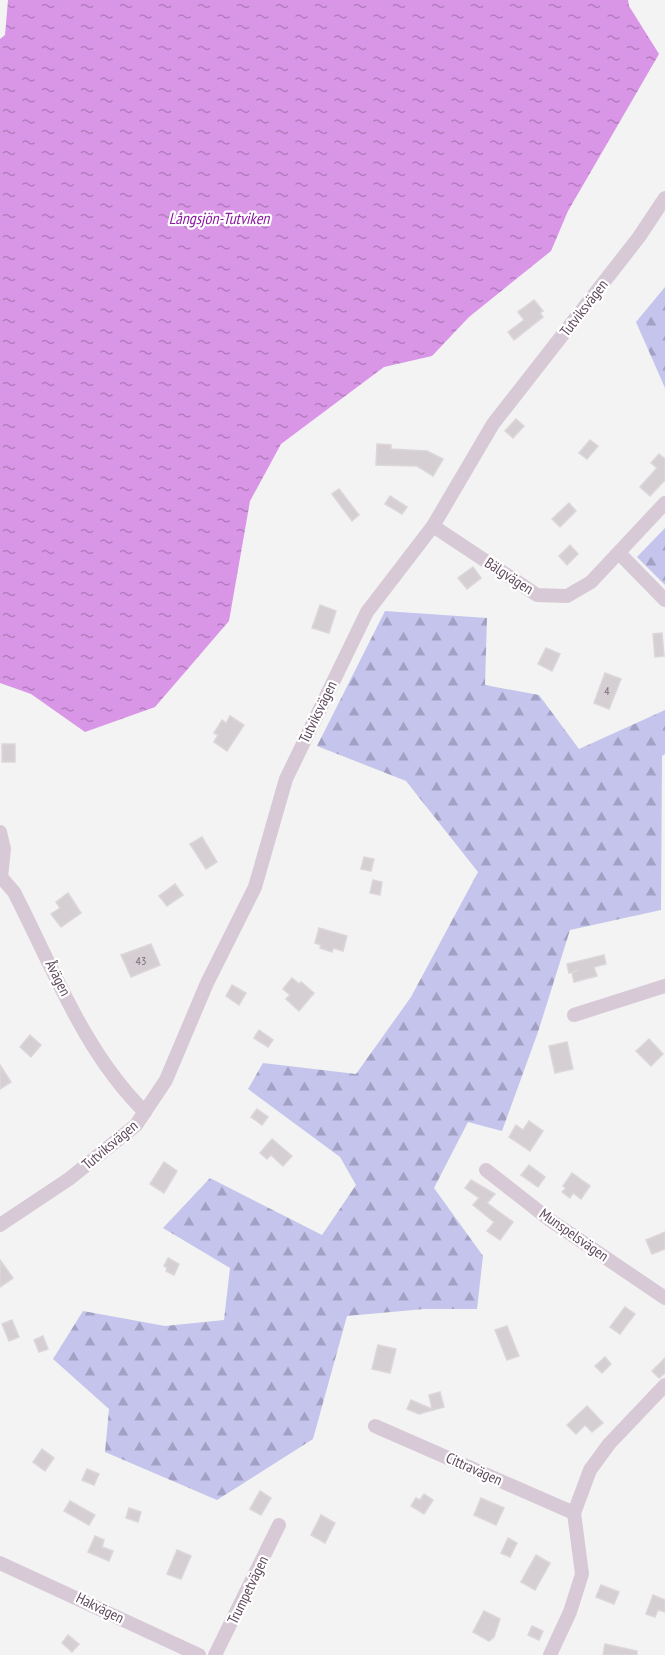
<svg xmlns="http://www.w3.org/2000/svg" width="665" height="1655" font-family="'PT Sans Narrow',sans-serif">
  <style>
    .forest { fill: url(#forest-firs) }
    .water { fill: url(#water-ripples) }
    .building { fill: #d5cfd3; stroke: #dcd6da; stroke-width: 1.5 }
    .lines { fill: none; stroke-linecap: round; stroke-linejoin: round }
    .minor { stroke: #d8c9d6; stroke-width: 14 }
    .labels { text-anchor: middle; stroke-width: 4.5; stroke-linejoin: round; paint-order: stroke }
    .number-label { font-size: 12px; fill: #7c6b7a }
    .street-label { font-size: 15px; fill: #5e4a5c; stroke: #fff }
    .water-label { font-size: 16px; font-style: italic; fill: #8e17a4; stroke: #fff }
  </style>
  <defs>
    <pattern id="forest-firs" width="22" height="20" patternUnits="userSpaceOnUse" patternTransform="scale(1.5)"><rect width="22" height="20" fill="#c5c4ed"/><path d="M5 1l3.5 6h-7zM16 11l3.5 6h-7z" fill="#a3a1c3"/></pattern>
    <pattern id="water-ripples" width="26" height="14" patternUnits="userSpaceOnUse" patternTransform="scale(1.5)"><rect width="26" height="14" fill="#d995e6"/><path d="M2 4q2-2 4 0t4 0M15 11q2-2 4 0t4 0" fill="none" stroke="#b37cbe"/></pattern>
  </defs>
  <rect width="100%" height="100%" fill="#f2f3f2"/>
  <g class="forest">
    <path d="M665 287V388L636 322Z"/>
    <path d="M665 528V585L637 557Z"/>
    <path d="M385 611 487 618 485 685 539 695 579 749 665 710V754L662 756 661 910 570 930 538 1032 502 1131 468 1122 434 1188 483 1256 477 1309H424L347 1316 313 1439 217 1500 105 1452 109 1409 53 1359 83 1311 165 1326 224 1320 230 1268 163 1228 210 1178 322 1235 356 1185 340 1157 248 1089 263 1063 356 1074 411 997 478 872 406 781 317 746Z"/>
  </g>
  <path class="water" d="M8 0H628L629 6 659 54 568 211 551 251 469 317 432 356 384 367 281 444 250 501 229 621 155 707 85 732 31 694 0 683V39L5 35Z"/>
  <g class="building">
    <path d="M534 300 543 311 540 313 543 317 514 340 508 332 524 320 518 312Z"/>
    <path d="M516 419 524 426 513 438 505 431Z"/>
    <path d="M590 440 598 446 587 459 579 453Z"/>
    <path d="M377 444 391 445V449L427 451 443 459 433 476 417 466 376 465Z"/>
    <path d="M659 454 665 459V480L650 496 640 487 657 468 651 463Z"/>
    <path d="M339 489 359 515 352 521 332 494Z"/>
    <path d="M390 496 407 507 402 514 385 504Z"/>
    <path d="M569 503 576 511 560 527 552 519Z"/>
    <path d="M570 545 578 554 567 565 559 556Z"/>
    <path d="M473 567 481 578 467 589 458 578Z"/>
    <path d="M320 605 336 611 329 633 312 628Z"/>
    <path d="M662 633 664 656 655 657 653 634Z"/>
    <path d="M546 648 560 654 552 671 538 664Z"/>
    <path d="M605 673 621 679 609 709 594 703Z"/>
    <path d="M230 716 244 725 227 751 214 742 218 735 214 733 222 720 226 723Z"/>
    <rect x="2" y="744" width="13" height="18"/>
    <path d="M202 837 217 862 206 869 190 844Z"/>
    <path d="M364 857 374 859 371 871 361 869Z"/>
    <path d="M373 880 382 882 380 895 370 893Z"/>
    <path d="M175 884 183 895 167 906 159 896Z"/>
    <path d="M68 893 81 913 61 927 51 914 60 908 56 902Z"/>
    <path d="M319 928 347 936 343 951 333 948 332 952 320 948 321 945 315 943Z"/>
    <path d="M151 944 160 965 131 977 121 955Z"/>
    <path d="M604 955 606 964 594 967 597 976 574 982 572 973 578 970 569 973 567 964Z"/>
    <path d="M292 978 299 984 301 982 314 993 299 1011 286 999 290 995 283 989Z"/>
    <path d="M232 985 246 993 239 1005 226 996Z"/>
    <path d="M259 1030 273 1040 268 1047 254 1038Z"/>
    <path d="M30 1035 41 1045 31 1057 20 1047Z"/>
    <path d="M649 1039 663 1054 651 1066 636 1051Z"/>
    <path d="M567 1042 573 1069 555 1073 549 1046Z"/>
    <path d="M0 1065 11 1082 0 1089Z"/>
    <path d="M257 1109 268 1117 262 1125 251 1117Z"/>
    <path d="M529 1121 543 1131 530 1151 509 1137 516 1125 523 1130Z"/>
    <path d="M272 1139 292 1156 283 1166 271 1155 267 1159 260 1153Z"/>
    <path d="M164 1162 177 1171 164 1193 150 1184Z"/>
    <path d="M529 1165 545 1177 538 1187 521 1175Z"/>
    <path d="M572 1173 590 1186 581 1199 573 1193 570 1198 562 1192 566 1188 563 1186Z"/>
    <path d="M471 1180 495 1194 487 1203 513 1222 500 1240 487 1231 494 1222 473 1205 479 1198 465 1188Z"/>
    <path d="M665 1232V1249L652 1254 646 1240Z"/>
    <path d="M168 1258 179 1264 174 1275 166 1271 167 1268 164 1266Z"/>
    <path d="M0 1260 13 1278 0 1287Z"/>
    <path d="M625 1307 635 1314 620 1334 610 1327Z"/>
    <path d="M12 1320 19 1337 9 1341 2 1324Z"/>
    <path d="M507 1326 519 1356 507 1360 495 1330Z"/>
    <path d="M43 1336 48 1349 39 1352 34 1340Z"/>
    <path d="M378 1345 396 1349 390 1373 372 1369Z"/>
    <path d="M605 1357 611 1364 602 1373 595 1366Z"/>
    <path d="M665 1358V1373L659 1378 652 1371Z"/>
    <path d="M440 1392 444 1407 419 1414 407 1409 411 1400 432 1409 429 1395Z"/>
    <path d="M587 1406 603 1423 592 1432 585 1425 576 1434 567 1425Z"/>
    <path d="M42 1449 54 1458 45 1471 33 1462Z"/>
    <path d="M87 1469 99 1474 94 1485 82 1480Z"/>
    <path d="M260 1491 271 1498 261 1515 250 1509Z"/>
    <path d="M424 1494 433 1500 424 1514 411 1506 416 1498 420 1500Z"/>
    <path d="M481 1498 504 1508 496 1525 474 1515Z"/>
    <path d="M70 1501 95 1515 89 1525 64 1511Z"/>
    <path d="M129 1508 141 1512 138 1522 126 1518Z"/>
    <path d="M321 1515 335 1523 325 1543 311 1535Z"/>
    <path d="M95 1536 104 1540 102 1547 113 1551 109 1561 88 1552Z"/>
    <path d="M508 1538 517 1543 510 1557 501 1553Z"/>
    <path d="M177 1550 191 1556 181 1579 167 1574Z"/>
    <path d="M536 1555 550 1563 535 1590 521 1582Z"/>
    <path d="M601 1585 619 1592 614 1604 596 1597Z"/>
    <path d="M653 1595 665 1600V1612L658 1610 655 1617 646 1614Z"/>
    <path d="M484 1611 500 1619 494 1637 489 1641 473 1632Z"/>
    <path d="M532 1626 543 1631 539 1640 528 1635Z"/>
    <path d="M68 1635 79 1644 72 1652 62 1643Z"/>
    <path d="M605 1644 637 1651V1655H603Z"/>
  </g>
  <g class="lines">
    <g class="minor">
      <path d="M433 526 537 595 567 596 591 582 665 503"/>
      <path d="M620 554 665 600"/>
      <path d="M0 832 4 849 1 877 14 892C52 966 85 1054 145 1112"/>
      <path d="M574 1015 665 986"/>
      <path d="M486 1170 550 1220 665 1298"/>
      <path d="M0 1225 69 1179 136 1125 166 1080 207 983 255 887 286 779 367 612 433 526 493 424 639 237 665 198"/>
      <path d="M375 1426 574 1513"/>
      <path d="M0 1563 199 1655"/>
      <path d="M215 1655 279 1525"/>
      <path d="M550 1655 570 1612 582 1574 574 1513 590 1470 609 1444 665 1385"/>
    </g>
  </g>
  <g class="labels">
    <g class="number-label">
      <text x="607" y="695">4</text>
      <text x="141" y="965">43</text>
    </g>
    <g class="street-label">
      <text transform="translate(584 308) rotate(-52)" y="5">Tutviksvägen</text>
      <text transform="translate(509 576) rotate(33)" y="5">Bälgvägen</text>
      <text transform="translate(318 712) rotate(-64)" y="5">Tutviksvägen</text>
      <text transform="translate(58 978) rotate(63)" y="5">Åvägen</text>
      <text transform="translate(110 1145) rotate(-40)" y="5">Tutviksvägen</text>
      <text transform="translate(574 1235) rotate(35)" y="5">Munspelsvägen</text>
      <text transform="translate(474 1469) rotate(24)" y="5">Cittravägen</text>
      <text transform="translate(248 1590) rotate(-64)" y="5">Trumpetvägen</text>
      <text transform="translate(100 1608) rotate(26)" y="5">Hakvägen</text>
    </g>
    <g class="water-label">
      <text x="219" y="224">Långsjön-Tutviken</text>
    </g>
  </g>
</svg>
